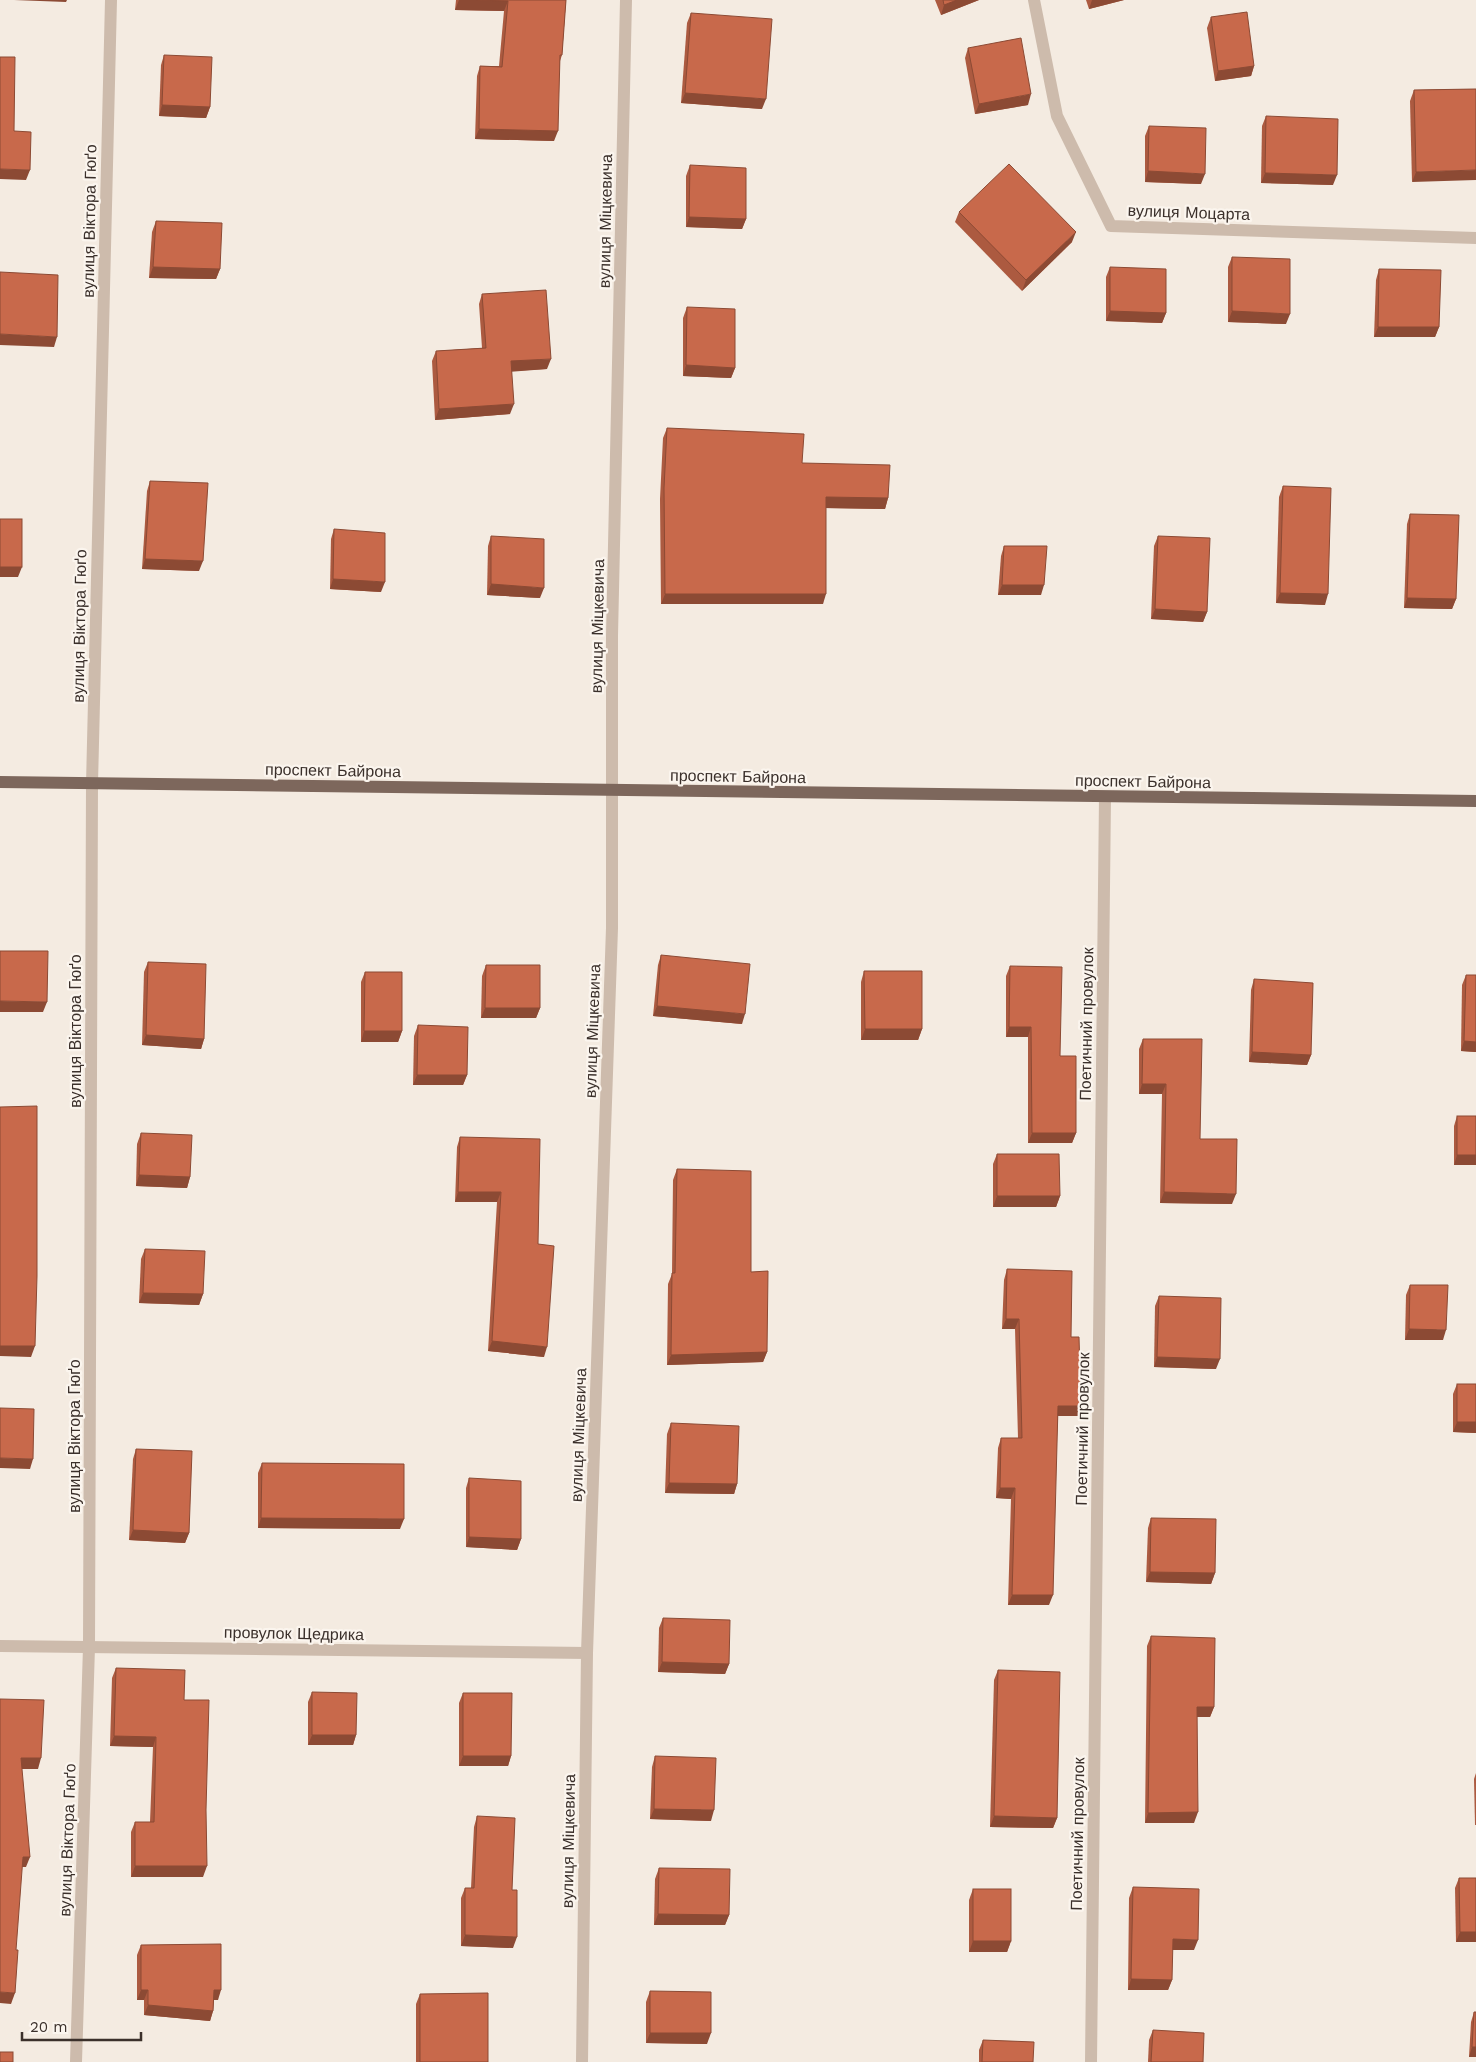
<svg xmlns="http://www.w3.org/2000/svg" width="1476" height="2062" font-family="'Work Sans',sans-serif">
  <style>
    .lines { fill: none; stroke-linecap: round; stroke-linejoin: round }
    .minor { stroke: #cdbbac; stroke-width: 12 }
    .primary { stroke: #7d675c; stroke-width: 12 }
    .wall { fill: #ac5a40 }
    .shaded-wall { fill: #8c4a34 }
    .building { fill: #c8694b; stroke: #8c4a34 }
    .labels { text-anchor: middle; stroke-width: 4.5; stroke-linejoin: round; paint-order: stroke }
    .street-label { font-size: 16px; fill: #3b302b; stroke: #fbf5ee }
  </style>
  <rect width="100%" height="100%" fill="#f4ebe1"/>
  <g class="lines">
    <g class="minor">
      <path d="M1034 0 1057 116 1111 226 1476 238"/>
      <path d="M0 1646 587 1653"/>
      <path d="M76 2062 89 1647 92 784 111 0"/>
      <path d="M582 2062 587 1653 612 928V636L626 0"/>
      <path d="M1091 2062 1105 797"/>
    </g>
    <path class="primary" d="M0 782 1476 801"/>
  </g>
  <g class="wall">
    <path d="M456 0H566L562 55 560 61 554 141 475 139 477 76 480 66H499L504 11 455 10Z"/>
    <path d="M935 0H979L941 15Z"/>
    <path d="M1086 0H1124L1089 9Z"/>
    <path d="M691 13 762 109 681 103 687 23Z"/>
    <path d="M1211 17 1254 66 1251 76 1215 81 1207 28Z"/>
    <path d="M968 48 1028 105 975 114 965 58Z"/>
    <path d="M164 55 210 107 206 118 159 116 161 65Z"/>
    <path d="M1476 89 1412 182 1410 101 1414 90Z"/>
    <path d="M1266 116 1333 185 1261 183 1262 126Z"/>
    <path d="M1149 126 1201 184 1145 182V136Z"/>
    <path d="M690 165 746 219 742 229 686 227V176Z"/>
    <path d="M959 212 1072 242 1022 291 955 222Z"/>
    <path d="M156 221 220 269 216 279 149 278 152 232Z"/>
    <path d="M1232 257 1286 324 1228 322V267Z"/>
    <path d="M1110 267 1166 313 1162 323 1106 321V277Z"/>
    <path d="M1379 269 1439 327 1435 337H1374L1376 280Z"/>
    <path d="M482 294 547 369 512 371 510 414 435 420 432 361 436 351 482 348 479 304Z"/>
    <path d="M687 307 735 368 731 378 683 376V318Z"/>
    <path d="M667 428 802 463 888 498 885 509 826 508 823 604H661L660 499 663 438Z"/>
    <path d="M150 481 199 571 142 569 147 491Z"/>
    <path d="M1283 486 1325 605 1276 603 1279 497Z"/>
    <path d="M1410 514 1456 599 1452 609 1404 608 1407 524Z"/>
    <path d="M334 529 381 592 330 589 331 539Z"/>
    <path d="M491 536 540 598 487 595 488 546Z"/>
    <path d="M1158 536 1207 612 1203 622 1151 619 1154 546Z"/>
    <path d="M1004 546 1041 595H998L1001 556Z"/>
    <path d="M661 955 742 1024 653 1016 658 965Z"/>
    <path d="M148 962 204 1039 201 1049 142 1045 144 972Z"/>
    <path d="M486 965 540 1008 536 1018H481L482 976Z"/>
    <path d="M1010 966 1060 1056 1076 1133 1072 1143H1028V1037H1006V976Z"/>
    <path d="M864 971 922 1029 918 1040H861V982Z"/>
    <path d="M365 972 402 1031 398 1042H361V982Z"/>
    <path d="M1466 975H1476V1052L1461 1051 1462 985Z"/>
    <path d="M1254 979 1311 1055 1307 1065 1249 1062 1251 990Z"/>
    <path d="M418 1025 467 1075 463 1085H413L414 1036Z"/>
    <path d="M1143 1039 1200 1139 1232 1204 1160 1203 1162 1094H1139V1049Z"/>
    <path d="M1457 1116 1476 1165H1454V1126Z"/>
    <path d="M141 1133 190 1177 187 1188 136 1186 137 1144Z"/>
    <path d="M460 1137 538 1244 544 1357 488 1351 497 1202H455L457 1147Z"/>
    <path d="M997 1154 1060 1196 1056 1207H993V1164Z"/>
    <path d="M677 1169 751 1272 767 1352 763 1362 667 1365 668 1284 672 1274 673 1180Z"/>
    <path d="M145 1249 203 1294 199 1305 139 1303 141 1259Z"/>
    <path d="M1007 1269 1071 1337 1078 1416H1058L1049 1605H1008L1011 1499 996 1498 998 1448 1001 1438H1018L1015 1329H1002L1004 1280Z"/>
    <path d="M1410 1285 1443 1340H1405L1406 1295Z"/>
    <path d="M1159 1296 1216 1369 1154 1367 1155 1306Z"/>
    <path d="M1457 1384H1476V1433L1453 1432V1394Z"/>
    <path d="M671 1423 737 1484 734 1494 665 1493 667 1434Z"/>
    <path d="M136 1449 189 1533 185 1543 129 1540 133 1459Z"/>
    <path d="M262 1463 400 1529 258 1528V1473Z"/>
    <path d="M469 1478 521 1539 517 1550 466 1547V1488Z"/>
    <path d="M1151 1518 1215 1573 1211 1584 1146 1582 1148 1528Z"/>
    <path d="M663 1618 729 1664 725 1674 658 1672 659 1628Z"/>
    <path d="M1151 1636 1214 1707 1210 1717H1197L1194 1823H1145L1147 1646Z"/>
    <path d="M116 1668 184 1700 203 1877H131V1832L135 1822H150L153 1747 110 1746 112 1678Z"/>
    <path d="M998 1670 1057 1818 1053 1828 990 1827 994 1680Z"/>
    <path d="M312 1692 356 1735 353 1745H308V1702Z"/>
    <path d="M463 1693 511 1756 508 1766H459V1703Z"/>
    <path d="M655 1756 711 1821 650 1819 652 1767Z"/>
    <path d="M1476 1773V1825H1475L1474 1779Z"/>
    <path d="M477 1816 512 1890 513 1948 461 1946V1898L465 1888H471L474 1827Z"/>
    <path d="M659 1868 729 1915 725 1925H654L655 1879Z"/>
    <path d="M1459 1878 1476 1942H1456L1455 1888Z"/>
    <path d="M1133 1887 1194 1950H1172V1980L1168 1990H1128L1129 1898Z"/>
    <path d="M973 1889 1011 1941 1007 1952H969V1900Z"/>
    <path d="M141 1945 218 2000H214L213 2011 210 2021 144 2015V2000H137V1955Z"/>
    <path d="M650 1991 707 2044 646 2043V2002Z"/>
    <path d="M420 1994 488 2062H416V2004Z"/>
    <path d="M1474 2012H1476V2057H1469L1471 2022Z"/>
    <path d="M1153 2030 1203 2062H1148L1149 2040Z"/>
    <path d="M983 2040 1033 2062H979V2050Z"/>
  </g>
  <g class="shaded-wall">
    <path d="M14 0H67L66 2Z"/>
    <path d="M459 0H476L508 1 504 11 455 10Z"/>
    <path d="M957 0H979L941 15 944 5Z"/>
    <path d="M1092 0H1124L1089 9Z"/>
    <path d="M1254 66 1251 76 1215 81 1218 71Z"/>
    <path d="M685 93 766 99 762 109 681 103Z"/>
    <path d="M1031 94 1028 105 975 114 979 104Z"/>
    <path d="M162 105 210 107 206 118 159 116Z"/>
    <path d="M479 129 558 131 554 141 475 139Z"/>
    <path d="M0 169 30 170 26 180 0 179Z"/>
    <path d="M1476 170V180L1412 182 1416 172Z"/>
    <path d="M1148 171 1205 174 1201 184 1145 182Z"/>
    <path d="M1265 173 1337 175 1333 185 1261 183Z"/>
    <path d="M689 217 746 219 742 229 686 227Z"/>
    <path d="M1076 232 1072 242 1022 291 1026 280Z"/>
    <path d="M153 267 220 269 216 279 149 278Z"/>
    <path d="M1110 311 1166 313 1162 323 1106 321Z"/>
    <path d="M1232 311 1290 314 1286 324 1228 322Z"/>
    <path d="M1378 327H1439L1435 337H1374Z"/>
    <path d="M0 334 57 337 54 347 0 345Z"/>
    <path d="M551 359 547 369 507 372 511 361Z"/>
    <path d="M686 365 735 368 731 378 683 376Z"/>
    <path d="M514 404 510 414 435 420 439 409Z"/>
    <path d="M826 497 888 498 885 509 823 508Z"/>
    <path d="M145 559 203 561 199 571 142 569Z"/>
    <path d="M0 567H22L18 577H0Z"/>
    <path d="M333 579 385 582 381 592 330 589Z"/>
    <path d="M491 584 544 588 540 598 487 595Z"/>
    <path d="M1002 585H1044L1041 595H998Z"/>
    <path d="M1280 593 1328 594 1325 605 1276 603Z"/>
    <path d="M665 594H826L823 604H661Z"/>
    <path d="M1407 598 1456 599 1452 609 1404 608Z"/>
    <path d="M1155 609 1207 612 1203 622 1151 619Z"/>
    <path d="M0 1001 47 1002 43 1012H0Z"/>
    <path d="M657 1006 745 1014 742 1024 653 1016Z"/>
    <path d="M485 1008H540L536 1018H481Z"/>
    <path d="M1009 1027H1031L1028 1037H1006Z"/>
    <path d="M865 1029H922L918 1040H861Z"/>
    <path d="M364 1031H402L398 1042H361Z"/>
    <path d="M146 1035 204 1039 201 1049 142 1045Z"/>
    <path d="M1464 1041 1476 1042V1052L1461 1051Z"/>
    <path d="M1252 1052 1311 1055 1307 1065 1249 1062Z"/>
    <path d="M417 1075H467L463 1085H413Z"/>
    <path d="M1142 1084H1166L1162 1094H1139Z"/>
    <path d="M1032 1133H1076L1072 1143H1028Z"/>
    <path d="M1457 1155H1476V1165H1454Z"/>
    <path d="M139 1175 190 1177 187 1188 136 1186Z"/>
    <path d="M458 1192H501L497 1202H455Z"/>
    <path d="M1164 1192 1236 1194 1232 1204 1160 1203Z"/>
    <path d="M997 1196H1060L1056 1207H993Z"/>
    <path d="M143 1293 203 1294 199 1305 139 1303Z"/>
    <path d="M1006 1319H1019L1015 1329H1002Z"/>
    <path d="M1409 1329 1446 1330 1443 1340H1405Z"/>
    <path d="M492 1341 547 1347 544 1357 488 1351Z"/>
    <path d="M0 1346H35L31 1357 0 1356Z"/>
    <path d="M767 1352 763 1362 667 1365 671 1355Z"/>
    <path d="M1157 1357 1220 1359 1216 1369 1154 1367Z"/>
    <path d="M1058 1406H1081L1078 1416H1055Z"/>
    <path d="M1457 1422H1476V1433L1453 1432Z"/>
    <path d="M0 1458 33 1459 30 1469 0 1468Z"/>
    <path d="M669 1483 737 1484 734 1494 665 1493Z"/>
    <path d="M1000 1488H1015L1011 1499 996 1498Z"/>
    <path d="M261 1518 404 1519 400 1529 258 1528Z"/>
    <path d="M133 1530 189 1533 185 1543 129 1540Z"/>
    <path d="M469 1537 521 1539 517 1550 466 1547Z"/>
    <path d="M1150 1572 1215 1573 1211 1584 1146 1582Z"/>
    <path d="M1012 1595H1053L1049 1605H1008Z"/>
    <path d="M662 1662 729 1664 725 1674 658 1672Z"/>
    <path d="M1197 1707H1214L1210 1717H1193Z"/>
    <path d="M312 1735H356L353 1745H308Z"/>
    <path d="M114 1736 156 1737 153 1747 110 1746Z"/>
    <path d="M463 1756H511L508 1766H459Z"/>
    <path d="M21 1758H41L38 1769H17Z"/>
    <path d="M654 1809 714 1810 711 1821 650 1819Z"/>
    <path d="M1198 1812 1194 1823H1145L1148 1813Z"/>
    <path d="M994 1816 1057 1818 1053 1828 990 1827Z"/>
    <path d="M23 1857H30L26 1867H20Z"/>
    <path d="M135 1866H207L203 1877H131Z"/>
    <path d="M658 1914 729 1915 725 1925H654Z"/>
    <path d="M1460 1932H1476V1942H1456Z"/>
    <path d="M465 1935 517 1937 513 1948 461 1946Z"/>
    <path d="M1173 1939 1198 1940 1194 1950H1169Z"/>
    <path d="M973 1941H1011L1007 1952H969Z"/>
    <path d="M1131 1979 1172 1980 1168 1990H1128Z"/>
    <path d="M141 1990H148L144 2000H137Z"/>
    <path d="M214 1990H221L218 2000H210Z"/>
    <path d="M0 1992 15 1993 11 2004 0 2003Z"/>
    <path d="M148 2005 213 2011 210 2021 144 2015Z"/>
    <path d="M650 2033H711L707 2044 646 2043Z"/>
    <path d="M1472 2047H1476V2057H1469Z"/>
  </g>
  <g class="building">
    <path d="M476 0H566L562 55H560L558 131 479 129 480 66 502 67 508 1Z"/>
    <path d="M943 0H957L944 5Z"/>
    <path d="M1247 12 1254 66 1218 71 1211 17Z"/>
    <path d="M691 13 772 19 766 99 685 93Z"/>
    <path d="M1021 38 1031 94 979 104 968 48Z"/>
    <path d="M164 55 212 57 210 107 162 105Z"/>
    <path d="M0 57H15L14 131 31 132 30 170 0 169Z"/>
    <path d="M1476 89V170L1416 172 1414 90Z"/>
    <path d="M1266 116 1338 119 1337 175 1265 173Z"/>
    <path d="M1149 126 1206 128 1205 174 1148 171Z"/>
    <path d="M1009 164 1076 232 1026 280 959 212Z"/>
    <path d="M690 165 746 168V219L689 217Z"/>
    <path d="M156 221 222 223 220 269 153 267Z"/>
    <path d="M1232 257 1290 259V314L1232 311Z"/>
    <path d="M1110 267 1166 269V313L1110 311Z"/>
    <path d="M1379 269 1441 270 1439 327H1378Z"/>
    <path d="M0 272 58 275 57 337 0 334Z"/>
    <path d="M546 290 551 359 511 361 514 404 439 409 436 351 486 348 482 294Z"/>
    <path d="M687 307 735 309V368L686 365Z"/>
    <path d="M667 428 804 434 802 463 890 465 888 498 826 497V594H665L664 488Z"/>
    <path d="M150 481 208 483 203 561 145 559Z"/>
    <path d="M1283 486 1331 488 1328 594 1280 593Z"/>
    <path d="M1410 514 1459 515 1456 599 1407 598Z"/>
    <rect x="0" y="519" width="22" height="48"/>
    <path d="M334 529 385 533V582L333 579Z"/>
    <path d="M491 536 544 539V588L491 584Z"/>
    <path d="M1158 536 1210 538 1207 612 1155 609Z"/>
    <path d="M1004 546H1047L1044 585H1002Z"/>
    <path d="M0 951H48L47 1002 0 1001Z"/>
    <path d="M661 955 750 964 745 1014 657 1006Z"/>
    <path d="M148 962 206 964 204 1039 146 1035Z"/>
    <path d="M486 965H540V1008H485Z"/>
    <path d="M1010 966 1062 967 1060 1056H1076V1133H1032L1031 1027H1009Z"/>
    <path d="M864 971H922V1029H865Z"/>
    <path d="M365 972H402V1031H364Z"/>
    <path d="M1466 975H1476V1042L1464 1041Z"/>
    <path d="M1254 979 1313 983 1311 1055 1252 1052Z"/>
    <path d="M418 1025 468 1027 467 1075H417Z"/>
    <path d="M1143 1039H1202L1200 1139H1237L1236 1194 1164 1192 1166 1084H1142Z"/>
    <path d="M37 1106V1276L35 1346H0V1107Z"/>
    <rect x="1457" y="1116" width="19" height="39"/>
    <path d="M141 1133 192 1135 190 1177 139 1175Z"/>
    <path d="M460 1137 540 1139 538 1244 554 1246 547 1347 492 1341 501 1192H458Z"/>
    <path d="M997 1154H1059L1060 1196H997Z"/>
    <path d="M677 1169 751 1171V1272L768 1271 767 1352 671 1355 672 1273H675Z"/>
    <path d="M145 1249 205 1251 203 1294 143 1293Z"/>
    <path d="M1007 1269 1072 1271 1071 1337H1079L1081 1406H1058L1053 1595H1012L1015 1488H1000L1001 1438H1022L1019 1319H1006Z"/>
    <path d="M1410 1285H1448L1446 1330 1409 1329Z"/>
    <path d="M1159 1296 1221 1298 1220 1359 1157 1357Z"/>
    <rect x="1457" y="1384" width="19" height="38"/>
    <path d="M0 1408 34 1409 33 1459 0 1458Z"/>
    <path d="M671 1423 739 1426 737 1484 669 1483Z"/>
    <path d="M136 1449 192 1451 189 1533 133 1530Z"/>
    <path d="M262 1463 404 1464V1519L261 1518Z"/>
    <path d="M469 1478 521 1481V1539L469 1537Z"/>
    <path d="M1151 1518 1216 1519 1215 1573 1150 1572Z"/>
    <path d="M663 1618 730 1620 729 1664 662 1662Z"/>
    <path d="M1151 1636 1215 1638 1214 1707H1197L1198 1812 1148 1813Z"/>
    <path d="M116 1668 185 1670 184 1700H209L206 1810 207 1866H135V1822H154L156 1737 114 1736Z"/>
    <path d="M998 1670 1060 1672 1057 1818 994 1816Z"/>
    <path d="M312 1692 357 1693 356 1735H312Z"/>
    <path d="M463 1693H512L511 1756H463Z"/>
    <path d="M0 1699 44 1700 41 1758H21L30 1857H23L16 1950H18L15 1993 0 1992Z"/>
    <path d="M655 1756 716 1758 714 1810 654 1809Z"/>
    <path d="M477 1816 515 1818 512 1890H517V1937L465 1935V1888H474Z"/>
    <path d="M659 1868 730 1869 729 1915 658 1914Z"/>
    <path d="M1459 1878H1476V1932H1460Z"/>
    <path d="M1133 1887 1199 1889 1198 1940 1173 1939 1172 1980 1131 1979Z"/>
    <rect x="973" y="1889" width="38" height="52"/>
    <path d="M221 1944V1990H214L213 2011 148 2005V1990H141V1945Z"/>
    <path d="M650 1991 711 1992V2033H650Z"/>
    <path d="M488 1993V2062H420V1994Z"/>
    <path d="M1474 2012H1476V2047H1472Z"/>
    <path d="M1153 2030 1204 2033 1203 2062H1151Z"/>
    <path d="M983 2040 1034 2042 1033 2062H982Z"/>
    <rect x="0" y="2052" width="13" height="10"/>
  </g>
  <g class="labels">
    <g class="street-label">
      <text transform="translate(1189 212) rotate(2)" y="6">вулиця Моцарта</text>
      <text transform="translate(89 221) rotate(-89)" y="6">вулиця Віктора Гюґо</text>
      <text transform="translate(605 221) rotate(-89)" y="6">вулиця Міцкевича</text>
      <text transform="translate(79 626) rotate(-89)" y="6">вулиця Віктора Гюґо</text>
      <text transform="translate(597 626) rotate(-89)" y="6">вулиця Міцкевича</text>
      <text transform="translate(333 770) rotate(1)" y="6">проспект Байрона</text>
      <text transform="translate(738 776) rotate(1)" y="6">проспект Байрона</text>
      <text transform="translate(1143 781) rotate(1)" y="6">проспект Байрона</text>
      <text transform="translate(1086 1024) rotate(-89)" y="6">Поетичний провулок</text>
      <text transform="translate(75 1031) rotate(-90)" y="6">вулиця Віктора Гюґо</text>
      <text transform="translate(592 1031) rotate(-88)" y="6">вулиця Міцкевича</text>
      <text transform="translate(1082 1429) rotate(-89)" y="6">Поетичний провулок</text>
      <text transform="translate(578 1435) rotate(-88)" y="6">вулиця Міцкевича</text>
      <text transform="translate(74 1436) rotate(-90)" y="6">вулиця Віктора Гюґо</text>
      <text transform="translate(294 1633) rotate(1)" y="6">провулок Щедрика</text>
      <text transform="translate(1077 1834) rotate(-89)" y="6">Поетичний провулок</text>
      <text transform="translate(67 1840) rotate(-88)" y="6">вулиця Віктора Гюґо</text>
      <text transform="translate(568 1841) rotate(-89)" y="6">вулиця Міцкевича</text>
    </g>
  </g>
  <path d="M22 2032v8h119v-8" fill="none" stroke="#3b302b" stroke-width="2.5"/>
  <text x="30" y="2032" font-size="15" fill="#3b302b" stroke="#fbf5ee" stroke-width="4" paint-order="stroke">20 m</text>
</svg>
